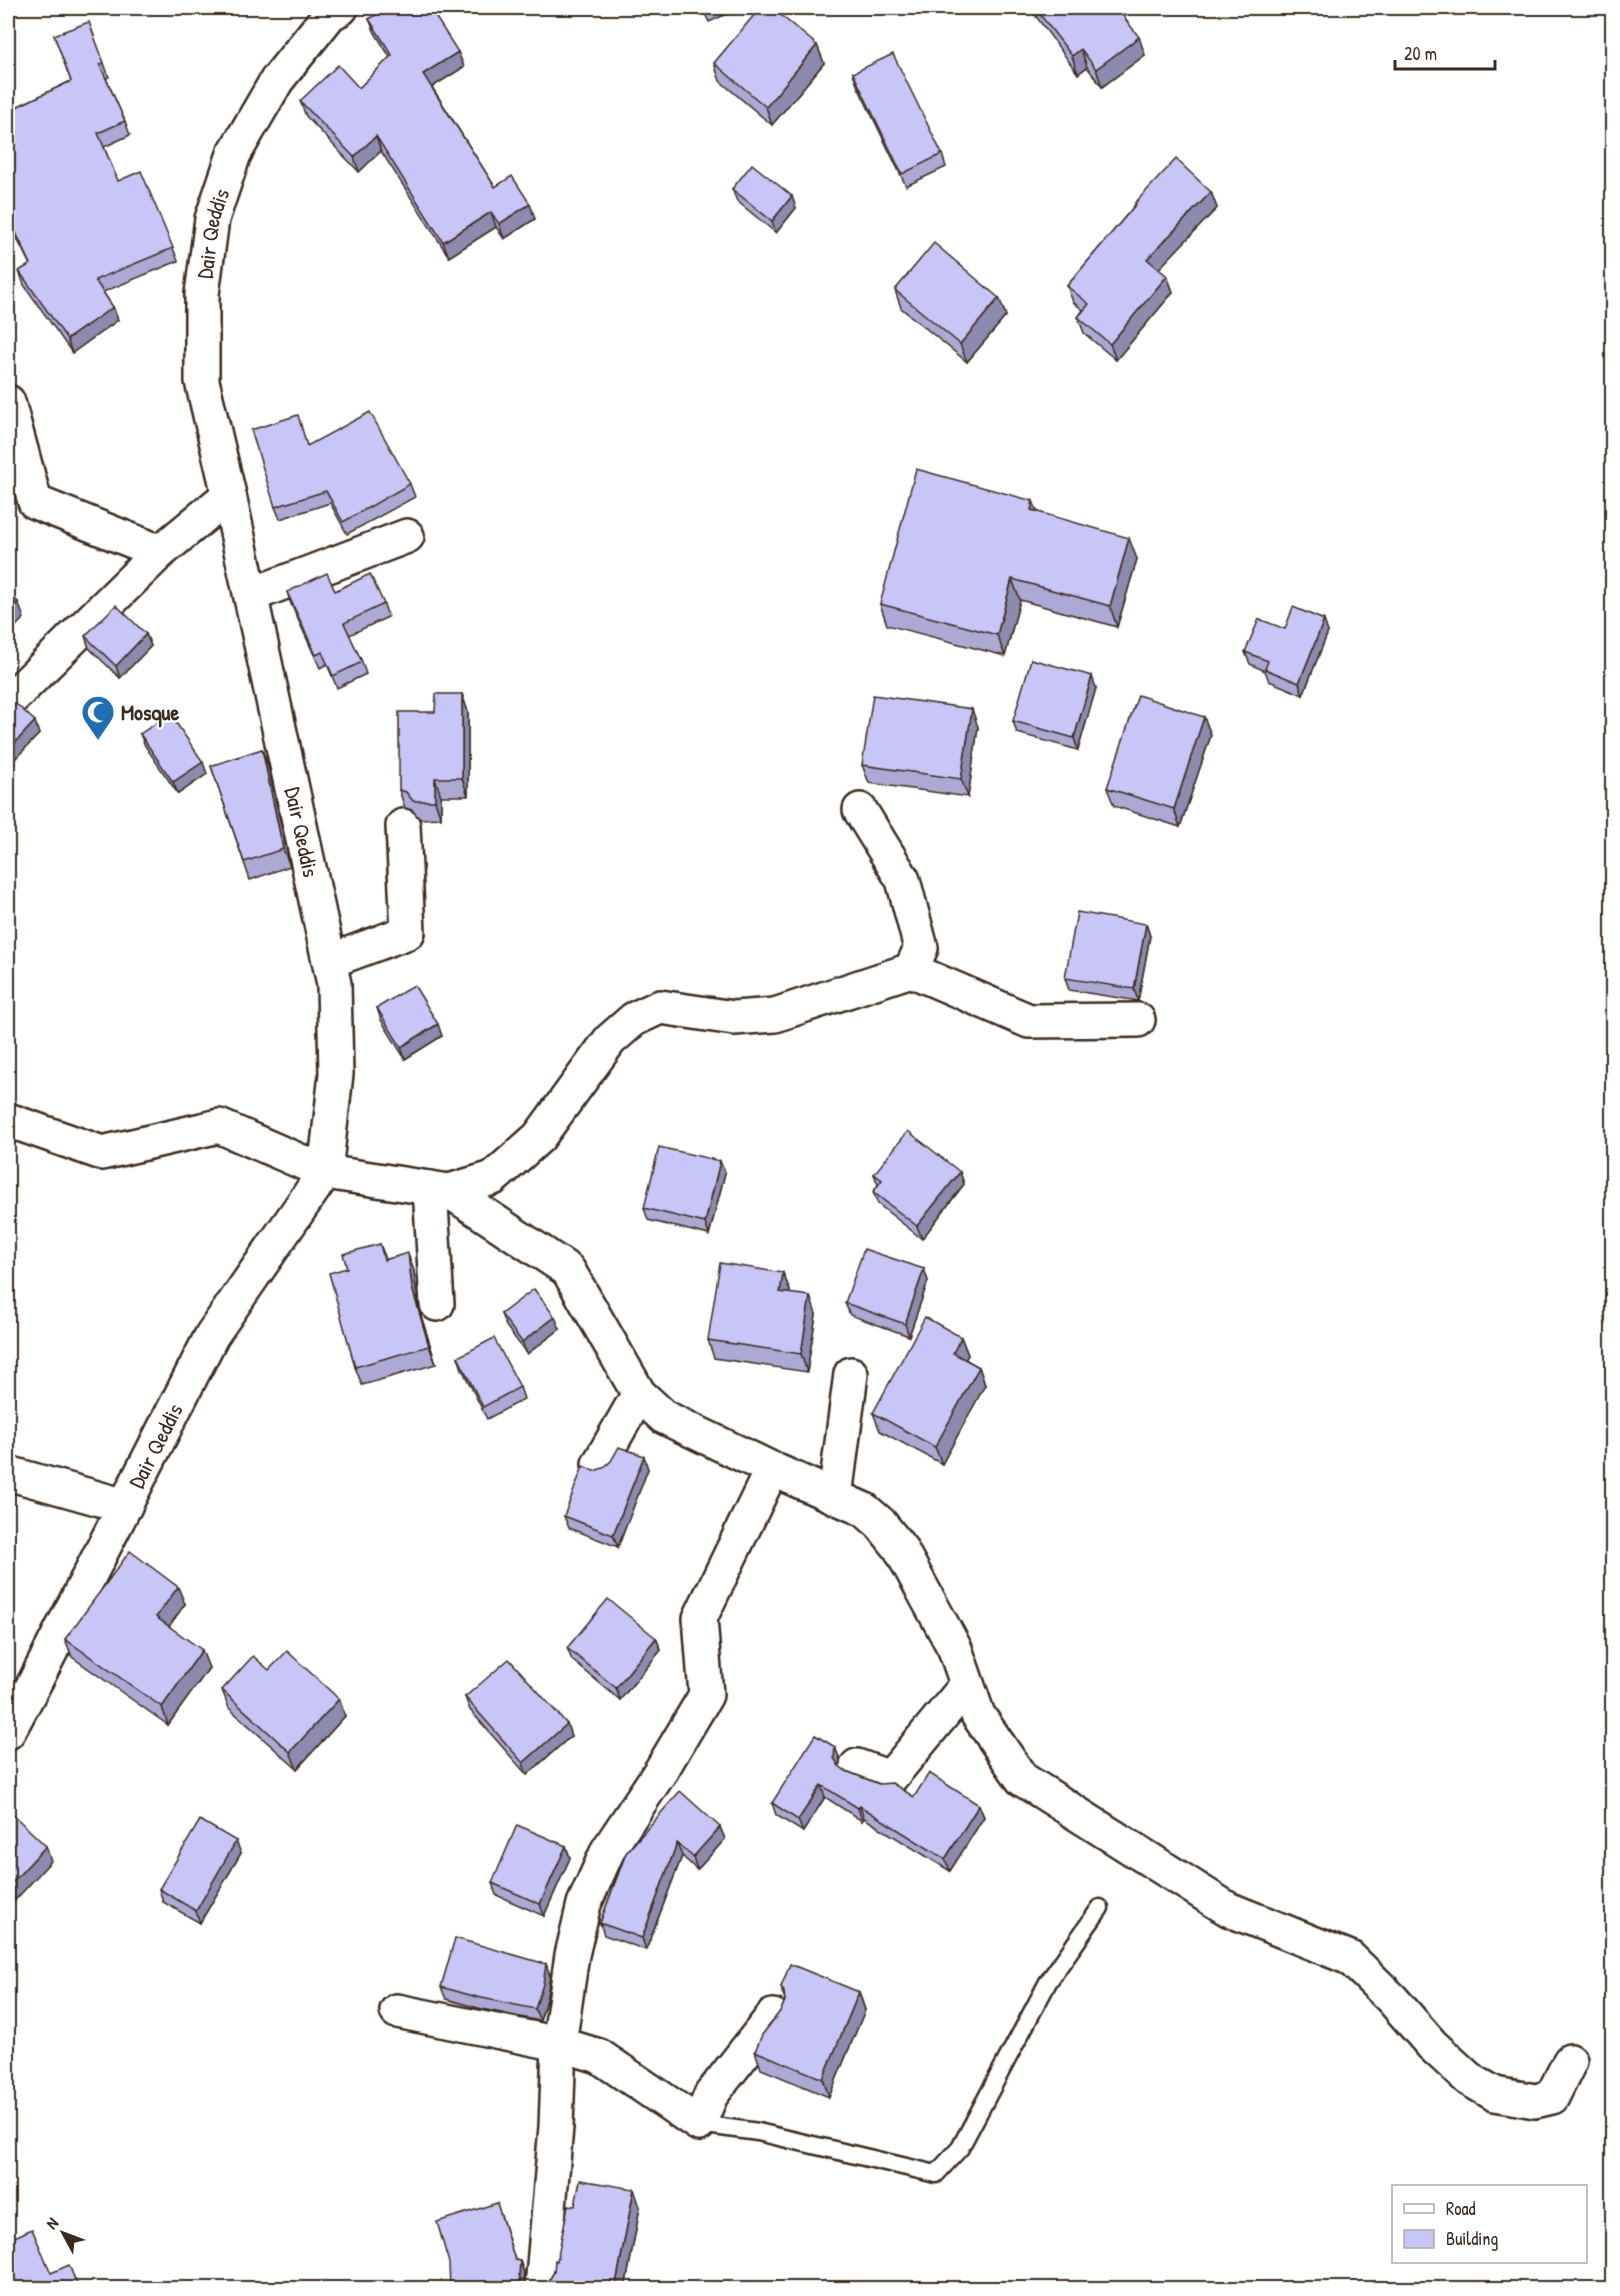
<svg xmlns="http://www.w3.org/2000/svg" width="1620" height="2296" font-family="'Patrick Hand',sans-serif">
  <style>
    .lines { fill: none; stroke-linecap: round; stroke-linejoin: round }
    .service-casing { stroke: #3b2a1e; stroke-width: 21 }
    .minor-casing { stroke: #3b2a1e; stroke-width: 38 }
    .secondary-casing { stroke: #3b2a1e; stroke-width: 38 }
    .service { stroke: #fff; stroke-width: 16 }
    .minor { stroke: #fff; stroke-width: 33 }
    .secondary { stroke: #fff; stroke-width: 33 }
    .wall { fill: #aca9d4; stroke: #3b2a1e; stroke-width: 1.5 }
    .shaded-wall { fill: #8c8aad; stroke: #3b2a1e; stroke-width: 1.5 }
    .building { fill: #c8c5f7; stroke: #3b2a1e; stroke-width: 1.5 }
    .labels { text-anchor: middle; stroke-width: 4.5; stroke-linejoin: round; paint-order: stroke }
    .street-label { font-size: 22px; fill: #3b2a1e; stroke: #fff }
    .poi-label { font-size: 22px; font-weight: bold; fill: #3b2a1e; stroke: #fff; text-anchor: start }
  </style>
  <rect width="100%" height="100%" fill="#fff"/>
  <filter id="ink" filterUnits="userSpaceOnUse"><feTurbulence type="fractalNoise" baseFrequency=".0167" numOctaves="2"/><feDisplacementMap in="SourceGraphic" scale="12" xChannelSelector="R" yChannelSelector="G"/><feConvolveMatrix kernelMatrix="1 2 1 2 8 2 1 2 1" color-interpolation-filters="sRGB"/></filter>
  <g filter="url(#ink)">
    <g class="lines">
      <defs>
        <path id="service" d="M699 2124 758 2132 936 2174 960 2148 1048 1982 1100 1908"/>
        <g id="minor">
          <path d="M8 402 35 502 160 552"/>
          <path d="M251 595 407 536"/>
          <path d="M8 702 160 552 229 495"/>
          <path d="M860 810 903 880 921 948 911 970"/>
          <path d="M330 961 408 932 403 826"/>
          <path d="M8 1120 102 1153 219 1126 325 1172 449 1191 568 1270 639 1394 664 1417 772 1469 700 1618 706 1695 662 1769 608 1850 584 1904 572 1955 559 2044 556 2127 542 2288"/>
          <path d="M430 1188 437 1304"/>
          <path d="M449 1191 493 1178 539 1137 610 1040 634 1019 660 1007 734 1018 775 1015 911 970 1029 1021 1138 1020"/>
          <path d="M599 1464 639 1394"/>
          <path d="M772 1469 865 1510 880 1523 900 1548 955 1649 978 1715 1022 1779 1228 1909 1350 1958 1392 1999 1432 2045 1469 2079 1495 2094 1535 2101 1552 2097 1570 2061"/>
          <path d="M8 1473 125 1506"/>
          <path d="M835 1496 851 1374"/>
          <path d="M857 1766 890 1778 967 1685"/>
          <path d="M397 2011 559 2044 599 2056 699 2124 711 2095 773 2016"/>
        </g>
        <g id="secondary">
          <path id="s1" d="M8 1732 36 1680 212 1335 325 1172 336 1074 334 984 229 495 202 381V294L212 219 234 154 277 80 330 14 341 8"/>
        </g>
      </defs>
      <use href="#service" class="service-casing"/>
      <use href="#minor" class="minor-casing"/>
      <use href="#secondary" class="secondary-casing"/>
      <use href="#service" class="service"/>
      <use href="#minor" class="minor"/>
      <use href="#secondary" class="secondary"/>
    </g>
    <g class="wall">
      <path d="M628 8H643L631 13Z"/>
      <path d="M702 8H740L709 22Z"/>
      <path d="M1030 8H1117L1145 55 1102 87 1087 67 1078 74Z"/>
      <path d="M369 19 458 52 464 67 432 87 495 187 535 219 504 239 496 227 449 257 381 151 359 172 306 116 300 101 359 88 390 57 375 33Z"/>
      <path d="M54 35 104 63 109 77 106 78 125 121 130 135 104 147 118 181 173 248 178 261 103 292 113 307 118 320 72 353 24 285 19 271 30 265 8 220V111L71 81Z"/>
      <path d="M817 45 824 63 772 125 720 81 714 63Z"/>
      <path d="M853 73 942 154 946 167 906 186 857 85Z"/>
      <path d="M732 189 796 208 776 233 737 201Z"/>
      <path d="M1211 192 1217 208 1158 269 1167 276 1173 292 1116 360 1084 333 1078 317 1083 310 1073 302 1067 286 1135 205V203Z"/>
      <path d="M895 290 999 298 1006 316 967 362 901 308Z"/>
      <path d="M308 445 410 484 415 497 347 534 330 503 280 519 275 507Z"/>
      <path d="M1037 511 1137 559 1117 627 1020 600 1005 656 887 625 880 604Z"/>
      <path d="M8 517 12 531 8 533Z"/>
      <path d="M335 591 384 604 388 617 349 635 362 662 366 674 337 688 327 664 320 668 291 604 287 592Z"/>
      <path d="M1285 629 1328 632 1303 695 1269 681 1265 671 1250 664 1245 652Z"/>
      <path d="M146 634 151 646 120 678 89 648 85 636Z"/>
      <path d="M1096 688 1078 750 1017 733 1013 721Z"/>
      <path d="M462 694 468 712V796H441V818L420 819 412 810 405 808 399 790 435 712Z"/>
      <path d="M8 708 39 734 16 758 8 749Z"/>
      <path d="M1204 717 1211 735 1180 827 1114 806 1107 788Z"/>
      <path d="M978 727 968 797 869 783 862 765Z"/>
      <path d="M140 734 207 774 178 794 145 746Z"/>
      <path d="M262 749 268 766 290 866 250 880 211 766Z"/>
      <path d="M1146 924 1150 936 1138 1001 1069 990 1065 978Z"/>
      <path d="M377 1008 442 1036 405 1059 381 1020Z"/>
      <path d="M960 1172 964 1184 922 1239 878 1204 873 1192 878 1185 874 1174Z"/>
      <path d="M725 1173 709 1235 648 1220 644 1208Z"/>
      <path d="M380 1244 386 1259 414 1271 418 1306 436 1364 362 1385 355 1367 347 1268Z"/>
      <path d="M924 1269 928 1281 909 1336 850 1315 845 1303Z"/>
      <path d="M783 1273 790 1291 789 1293 816 1314 807 1372 714 1358 708 1340Z"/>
      <path d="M501 1314 560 1329 527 1354 506 1326Z"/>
      <path d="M961 1337 968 1355 965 1359 979 1367 985 1385 942 1464 880 1431 873 1413Z"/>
      <path d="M458 1357 520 1387 524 1399 487 1419 462 1369Z"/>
      <path d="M648 1469 618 1547 569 1528 564 1516 594 1471Z"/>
      <path d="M185 1604 169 1626 209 1668 168 1725 72 1657 65 1639Z"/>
      <path d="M656 1638 661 1650 620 1700 572 1660 567 1648Z"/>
      <path d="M269 1670 339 1699 345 1716 297 1769 229 1708 222 1690Z"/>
      <path d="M465 1697 567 1724 571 1736 527 1775 470 1710Z"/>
      <path d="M840 1759 839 1767 846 1771 914 1797 979 1805 984 1817 950 1871 864 1818 862 1821 825 1797 803 1832 776 1815 772 1803Z"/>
      <path d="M720 1827 725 1839 697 1870 682 1856 646 1950 604 1935 600 1923 626 1853Z"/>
      <path d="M566 1846 570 1858 544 1916 496 1895 492 1883Z"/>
      <path d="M241 1853 200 1923 163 1902 159 1889Z"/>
      <path d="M546 1964 550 1976 547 1996 540 2021 482 2009 446 1999 441 1987Z"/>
      <path d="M781 1987 859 1992 865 2010 829 2097 761 2069 755 2051 781 2010 785 2001 784 1997Z"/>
      <path d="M575 2206 640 2207 625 2289H549L547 2284 554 2272Z"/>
      <path d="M501 2215 515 2260 520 2261 524 2273V2289H450Z"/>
    </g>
    <g class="shaded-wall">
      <path d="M1139 37 1145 55 1102 87 1096 69Z"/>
      <path d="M817 45 824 63 772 125 766 107Z"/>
      <path d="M1081 49 1087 67 1078 74 1072 56Z"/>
      <path d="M458 52 464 67 429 89 423 74Z"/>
      <path d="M376 136 381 151 359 172 354 157Z"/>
      <path d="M1211 192 1217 208 1153 275 1147 259Z"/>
      <path d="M792 196 796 208 776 233 772 221Z"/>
      <path d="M530 204 535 219 504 239 499 224Z"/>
      <path d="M491 212 496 227 449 257 443 242Z"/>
      <path d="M1167 276 1173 292 1116 360 1110 344Z"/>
      <path d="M999 298 1006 316 967 362 960 344Z"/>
      <path d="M113 307 118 320 72 353 67 339Z"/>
      <path d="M1033 501 1041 521 1031 510Z"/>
      <path d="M1129 538 1137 559 1117 627 1110 606Z"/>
      <path d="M1012 579 1020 600 1005 656 997 635Z"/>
      <path d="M18 602 24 618 8 634V612Z"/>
      <path d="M1324 620 1328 632 1303 695 1299 683Z"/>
      <path d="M146 634 151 646 120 678 116 666Z"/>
      <path d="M1092 676 1096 688 1078 750 1074 738Z"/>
      <path d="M462 694 468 712V796L462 778Z"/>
      <path d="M972 709 978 727 968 797 961 779Z"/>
      <path d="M1204 717 1211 735 1180 827 1174 809Z"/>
      <path d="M35 721 39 734 16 758 12 746Z"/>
      <path d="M262 749 268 766 290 866 283 849Z"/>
      <path d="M203 762 207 774 178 794 173 782Z"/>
      <path d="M435 778 441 796V818L435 801Z"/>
      <path d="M1146 924 1150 936 1138 1001 1134 989Z"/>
      <path d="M438 1024 442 1036 405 1059 401 1047Z"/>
      <path d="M720 1161 725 1173 709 1235 705 1223Z"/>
      <path d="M960 1172 964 1184 922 1239 917 1226Z"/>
      <path d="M408 1253 414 1271 418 1306 436 1364 429 1346 412 1288Z"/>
      <path d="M924 1269 928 1281 909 1336 905 1324Z"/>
      <path d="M783 1273 790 1291 786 1310 780 1292Z"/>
      <path d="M810 1296 816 1314 807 1372 801 1354Z"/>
      <path d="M555 1317 560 1329 527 1354 522 1342Z"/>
      <path d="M961 1337 968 1355 959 1370 953 1353Z"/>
      <path d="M979 1367 985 1385 942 1464 935 1447Z"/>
      <path d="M644 1456 648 1469 618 1547 613 1535Z"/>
      <path d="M178 1587 185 1604 163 1635 156 1617Z"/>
      <path d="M656 1638 661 1650 620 1700 616 1688Z"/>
      <path d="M202 1650 209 1668 168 1725 162 1707Z"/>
      <path d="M339 1699 345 1716 297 1769 290 1752Z"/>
      <path d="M567 1724 571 1736 527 1775 523 1763Z"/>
      <path d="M835 1747 840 1759 839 1770 834 1758Z"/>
      <path d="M821 1785 825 1797 803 1832 798 1820Z"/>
      <path d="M979 1805 984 1817 950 1871 945 1859Z"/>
      <path d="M860 1806 864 1818 862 1821 858 1808Z"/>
      <path d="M720 1827 725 1839 697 1870 693 1857Z"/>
      <path d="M236 1841 241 1853 200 1923 196 1911Z"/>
      <path d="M677 1843 682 1856 646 1950 642 1938Z"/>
      <path d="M46 1846 51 1861 8 1908V1887Z"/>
      <path d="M566 1846 570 1858 544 1916 540 1904Z"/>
      <path d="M546 1964 550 1976 547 1996 540 2021 535 2009Z"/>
      <path d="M859 1992 865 2010 829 2097 823 2079Z"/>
      <path d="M634 2189 640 2207 625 2289H615Z"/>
      <path d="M520 2261 524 2273V2289H523L521 2285 519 2275Z"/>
    </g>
    <g class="building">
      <path d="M387 8H430L458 52 423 74 495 187 512 176 530 204 499 224 491 212 443 242 376 136 354 157 300 101 338 65 359 88 392 55 369 19Z"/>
      <path d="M760 8H772L817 45 766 107 714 63Z"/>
      <path d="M1035 8H1117L1139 37 1096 69 1081 49 1072 56Z"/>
      <path d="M89 22 104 63 100 65 125 121 98 133 118 181 141 171 173 248 95 280 113 307 67 339 19 271 31 264 8 216V111L71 81 54 35Z"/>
      <path d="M893 54 942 154 902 174 853 73Z"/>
      <path d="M1176 159 1211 192 1147 259 1167 276 1110 344 1078 317 1089 304 1067 286 1136 204 1135 203Z"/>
      <path d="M752 164 792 196 772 221 732 189Z"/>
      <path d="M934 243 999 298 960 344 895 290Z"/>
      <path d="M370 412 410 484 343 522 326 491 275 507 251 430 298 415 307 446Z"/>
      <path d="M916 469 1033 501 1031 510 1129 538 1110 606 1012 579 997 635 880 604Z"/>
      <path d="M327 573 335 591 370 574 384 604 344 623 362 662 333 676 322 652 316 655 287 592Z"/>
      <path d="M8 592 18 602 8 612Z"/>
      <path d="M116 605 146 634 116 666 85 636Z"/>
      <path d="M1293 607 1324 620 1299 683 1265 669 1268 661 1245 652 1259 619 1285 629Z"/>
      <path d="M1031 659 1092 676 1074 738 1013 721Z"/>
      <path d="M436 694H462V778H435V801H413L406 792 399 790V712H435Z"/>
      <path d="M873 695 972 709 961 779 862 765Z"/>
      <path d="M1138 695 1204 717 1174 809 1107 788Z"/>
      <path d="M16 704 35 721 12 746 8 742V708Z"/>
      <path d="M170 714 203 762 173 782 140 734Z"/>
      <path d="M262 749 283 849 244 862 211 766Z"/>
      <path d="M1077 912 1146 924 1134 989 1065 978Z"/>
      <path d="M414 985 438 1024 401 1047 377 1008Z"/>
      <path d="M908 1131 960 1172 917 1226 873 1192 882 1180 874 1174Z"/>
      <path d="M659 1147 720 1161 705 1223 644 1208Z"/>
      <path d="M380 1244 384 1260 408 1253 412 1288 429 1346 355 1367 329 1273 347 1268 343 1254Z"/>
      <path d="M864 1249 924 1269 905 1324 845 1303Z"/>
      <path d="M720 1263 783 1273 780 1292 810 1296 801 1354 708 1340Z"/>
      <path d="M534 1289 555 1317 522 1342 501 1314Z"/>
      <path d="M925 1317 961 1337 953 1353 979 1367 935 1447 873 1413Z"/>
      <path d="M494 1338 520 1387 483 1407 458 1357Z"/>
      <path d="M619 1447 644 1456 613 1535 564 1516 583 1466 594 1471 603 1468 611 1461Z"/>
      <path d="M130 1551 178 1587 156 1617 202 1650 162 1707 65 1639Z"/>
      <path d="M608 1599 656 1638 616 1688 567 1648Z"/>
      <path d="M287 1651 339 1699 290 1752 222 1690 253 1656 269 1670Z"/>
      <path d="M509 1659 567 1724 523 1763 465 1697Z"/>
      <path d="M815 1735 835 1747 834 1758 839 1766 846 1771 879 1784 892 1783 914 1797 929 1773 979 1805 945 1859 860 1806 858 1808 821 1785 798 1820 772 1803Z"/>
      <path d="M680 1791 720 1827 693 1857 677 1843 642 1938 600 1923 626 1853Z"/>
      <path d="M8 1810 46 1846 8 1887Z"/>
      <path d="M200 1820 236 1841 196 1911 159 1889Z"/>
      <path d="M517 1825 566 1846 540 1904 492 1883Z"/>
      <path d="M455 1938 546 1964 543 1984 535 2009 477 1997 441 1987Z"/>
      <path d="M790 1964 859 1992 823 2079 755 2051 762 2035 781 2010 785 2001 784 1992 781 1987Z"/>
      <path d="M580 2180 634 2189 615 2289H572L547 2284 554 2272 555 2260 557 2261 568 2205 575 2206Z"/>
      <path d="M497 2203 515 2260 520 2261 519 2275 521 2285 510 2283V2289H450L449 2263 437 2222Z"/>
      <path d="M32 2229 51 2273 69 2265 79 2289H8V2240Z"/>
    </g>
  </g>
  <defs>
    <symbol id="mosque-pin" viewBox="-11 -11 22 30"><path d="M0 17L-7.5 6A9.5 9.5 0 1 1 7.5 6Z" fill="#1f6fb2" stroke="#fff"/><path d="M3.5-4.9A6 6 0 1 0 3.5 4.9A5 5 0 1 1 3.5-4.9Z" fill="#fff"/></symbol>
  </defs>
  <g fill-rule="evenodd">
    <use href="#mosque-pin" x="79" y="693" width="38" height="52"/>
  </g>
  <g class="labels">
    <g class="street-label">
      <text dy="8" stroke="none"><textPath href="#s1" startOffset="1599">Dair Qeddis</textPath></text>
      <text transform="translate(302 832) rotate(78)" y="8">Dair Qeddis</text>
      <text dy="8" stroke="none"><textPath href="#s1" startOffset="322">Dair Qeddis</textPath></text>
    </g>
    <g class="poi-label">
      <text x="121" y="720">Mosque</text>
    </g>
  </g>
  <rect width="1620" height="2296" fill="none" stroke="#fff" stroke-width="30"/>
  <rect x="15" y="15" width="1590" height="2266" fill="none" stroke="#3b2a1e" stroke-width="2" filter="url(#ink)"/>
  <rect x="1392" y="2185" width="195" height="78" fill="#ffffff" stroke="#b1aaa5" stroke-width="1.5"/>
  <rect x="1404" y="2204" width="30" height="9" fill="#ffffff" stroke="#b1aaa5" stroke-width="1.5"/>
  <text x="1446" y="2215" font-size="18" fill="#3b2a1e">Road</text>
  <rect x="1404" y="2230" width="30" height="18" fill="#c8c5f7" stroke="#b1aaa5" stroke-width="1.5"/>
  <text x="1446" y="2245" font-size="18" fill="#3b2a1e">Building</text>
  <g transform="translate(63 2233) rotate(311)" stroke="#ffffff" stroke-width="4.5" paint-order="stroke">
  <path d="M0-4.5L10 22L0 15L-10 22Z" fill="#3b2a1e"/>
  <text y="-9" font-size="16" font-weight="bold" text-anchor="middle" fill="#3b2a1e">N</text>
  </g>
  <path d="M1395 60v9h100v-9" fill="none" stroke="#3b2a1e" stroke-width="3"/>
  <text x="1404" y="60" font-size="18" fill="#3b2a1e" stroke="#ffffff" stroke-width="4.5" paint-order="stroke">20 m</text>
</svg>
